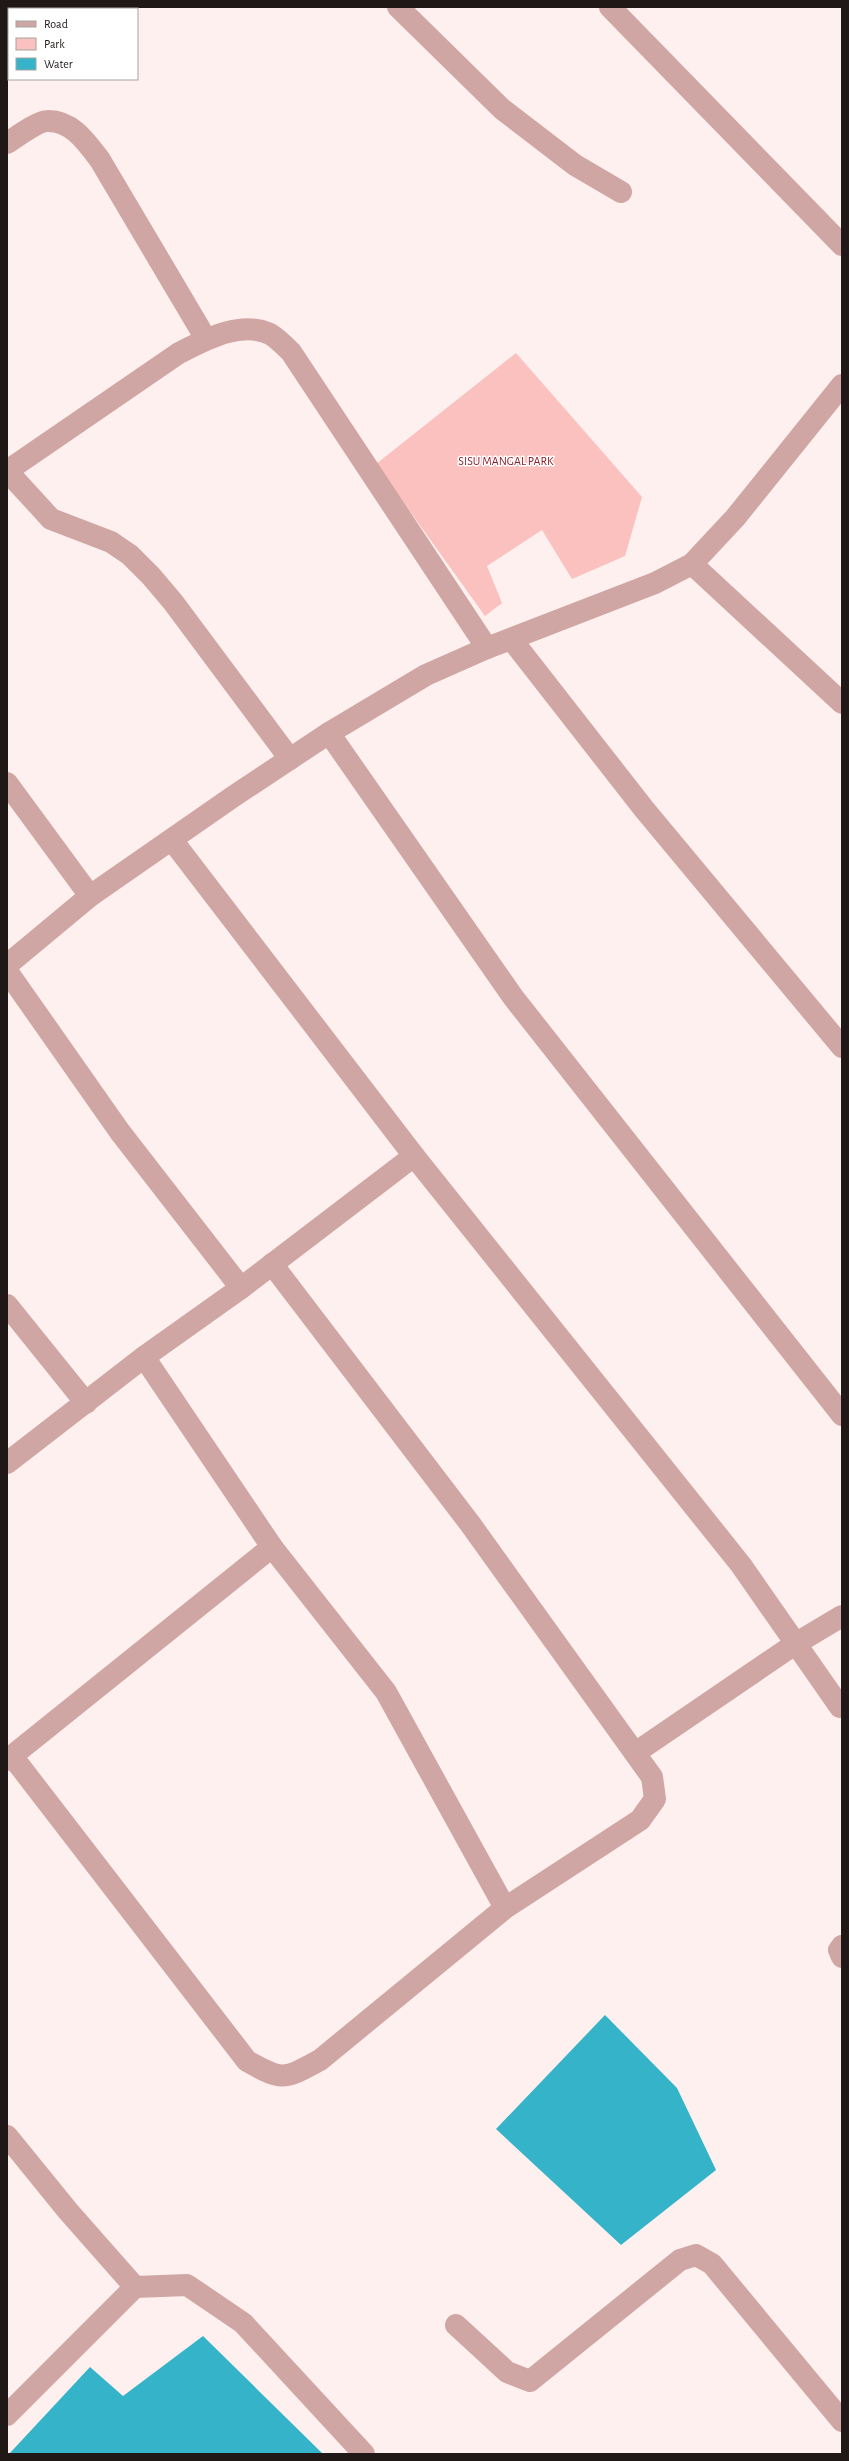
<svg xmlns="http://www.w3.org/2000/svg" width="849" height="2461" font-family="'Alegreya Sans',sans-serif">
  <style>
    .green { fill: #fac1be }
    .water { fill: #34b3c9 }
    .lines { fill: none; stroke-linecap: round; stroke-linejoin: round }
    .minor { stroke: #d0a6a4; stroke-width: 22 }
    .labels { text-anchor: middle; stroke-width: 3; stroke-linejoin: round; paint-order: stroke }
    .park-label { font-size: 12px; fill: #881f27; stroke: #fff }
  </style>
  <rect width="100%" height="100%" fill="#fdf0ef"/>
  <path class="green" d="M516 353 642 497 625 556 572 579 542 530 487 566 502 603 485 616 376 464Z"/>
  <g class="water">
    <path d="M605 2015 677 2088 716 2170 621 2245 496 2129Z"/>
    <path d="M203 2336 323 2454H9L90 2367 123 2396Z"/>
  </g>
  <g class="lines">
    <g class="minor">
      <path d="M398 7 502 109 575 165 621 192"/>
      <path d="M610 7 842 245"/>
      <path d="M7 143C15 138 38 121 47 121 72 120 87 143 100 160L206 339"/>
      <path d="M7 471 179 353C205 340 240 320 270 334 277 338 285 346 291 352L487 648"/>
      <path d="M7 471 51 519 111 542 130 555 151 576 173 602 290 759"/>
      <path d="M692 564 842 703"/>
      <path d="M512 640 644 809 842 1047"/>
      <path d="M329 733 513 997 842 1415"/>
      <path d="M7 783 90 896"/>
      <path d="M172 840 414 1156 741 1565 840 1707"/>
      <path d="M7 965 90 896 234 796 329 733 426 675 487 648 655 583 692 564 735 518 842 385"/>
      <path d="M7 971 120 1132 241 1288 414 1156"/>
      <path d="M241 1288 144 1357 272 1547 386 1692 505 1908"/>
      <path d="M7 1305 86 1403"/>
      <path d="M7 1463 144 1357"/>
      <path d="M635 1753 795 1644 842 1616"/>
      <path d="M12 1756 247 2061C284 2082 284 2079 320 2060L505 1908 640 1820 655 1799 652 1777 471 1525 272 1264"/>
      <path d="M7 1760 272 1547"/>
      <path d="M842 1946 839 1950 842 1957"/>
      <path d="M7 2136 68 2211 135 2287 187 2285 243 2323 364 2454"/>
      <path d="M456 2325 507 2372 530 2381 680 2260 696 2255 712 2264 842 2421"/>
      <path d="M7 2415 135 2287"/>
    </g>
  </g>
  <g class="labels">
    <g class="park-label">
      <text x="506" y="465">SISU MANGAL PARK</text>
    </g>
  </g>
  <rect width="849" height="2461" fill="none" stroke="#1f1817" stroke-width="16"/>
  <rect x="8" y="8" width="130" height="72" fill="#ffffff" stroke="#a5a3a2"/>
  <rect x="16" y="21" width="20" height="6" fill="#d0a6a4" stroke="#a5a3a2"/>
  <text x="44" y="28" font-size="12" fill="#1f1817">Road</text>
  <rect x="16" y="38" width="20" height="12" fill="#fac1be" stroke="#a5a3a2"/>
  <text x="44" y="48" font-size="12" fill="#1f1817">Park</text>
  <rect x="16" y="58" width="20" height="12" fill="#34b3c9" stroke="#a5a3a2"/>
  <text x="44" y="68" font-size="12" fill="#1f1817">Water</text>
</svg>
